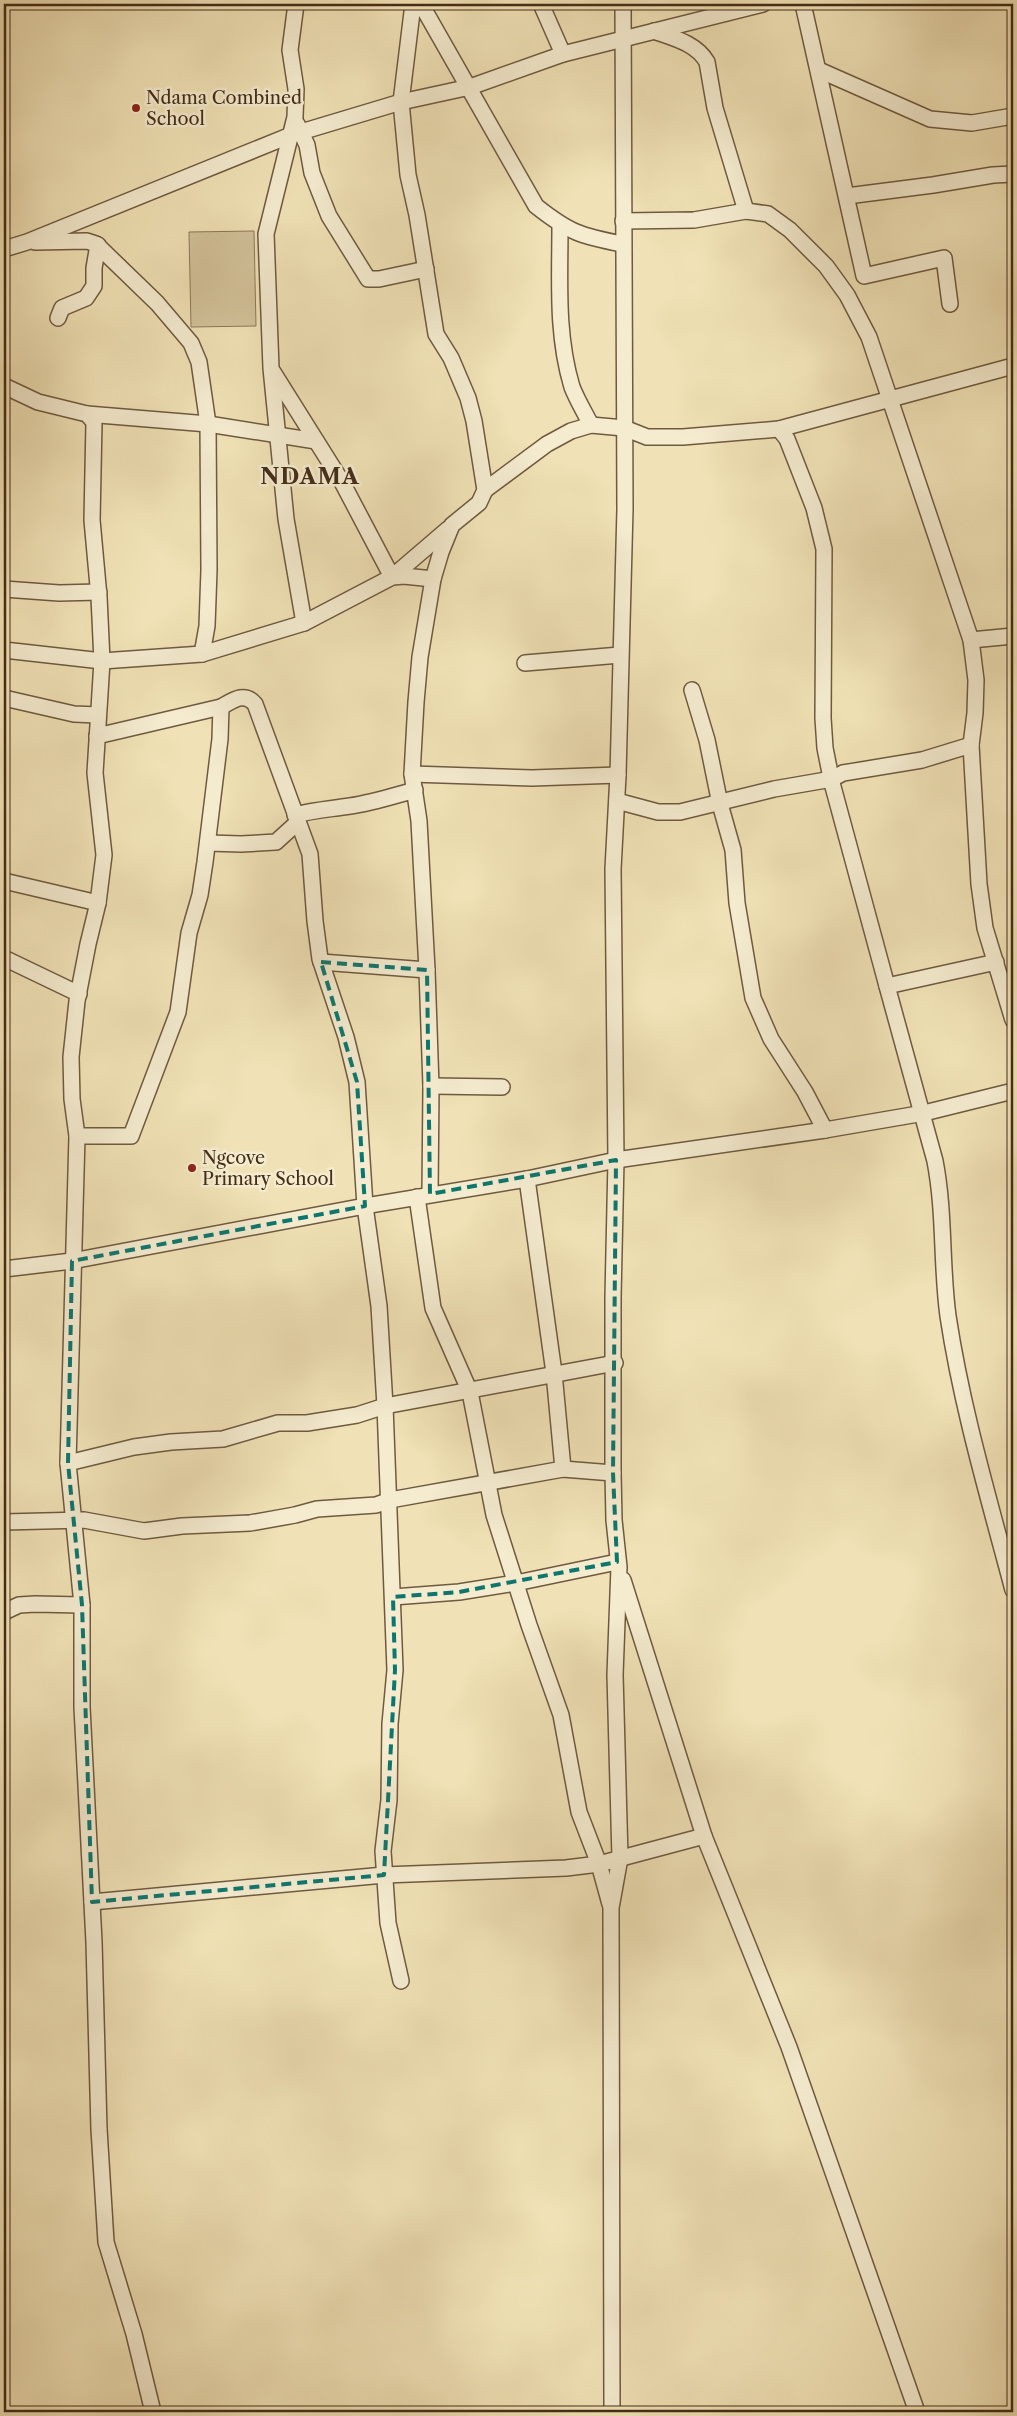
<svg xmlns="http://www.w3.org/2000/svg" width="1017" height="2416" font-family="'Libre Caslon Text',serif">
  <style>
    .pitch { fill: #d3c39b; stroke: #8c785a }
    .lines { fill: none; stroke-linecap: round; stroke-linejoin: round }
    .minor-casing { stroke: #6f5a40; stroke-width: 18 }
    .minor { stroke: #f5ecd0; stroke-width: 15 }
    .marked { fill: none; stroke: #0f766e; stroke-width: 4; stroke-dasharray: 10 6; stroke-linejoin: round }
    .poi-dot { fill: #8f2418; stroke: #f5ecd0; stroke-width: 2 }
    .labels { text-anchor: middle; stroke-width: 5; stroke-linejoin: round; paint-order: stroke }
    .poi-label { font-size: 18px; fill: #442d18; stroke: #f5ecd0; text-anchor: start }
    .district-label { font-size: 22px; font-weight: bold; letter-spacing: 1px; fill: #442d18; stroke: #f5ecd0 }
  </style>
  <rect width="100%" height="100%" fill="#f0e2b6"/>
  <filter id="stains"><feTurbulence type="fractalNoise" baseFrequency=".004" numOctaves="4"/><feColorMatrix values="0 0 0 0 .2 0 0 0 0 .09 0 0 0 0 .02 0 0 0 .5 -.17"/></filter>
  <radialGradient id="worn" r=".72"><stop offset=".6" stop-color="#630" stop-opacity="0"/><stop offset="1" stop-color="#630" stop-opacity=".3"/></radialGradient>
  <path class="pitch" d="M254 231 256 326 191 327 189 232Z"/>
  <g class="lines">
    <defs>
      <g id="minor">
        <path d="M296 4 290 50 296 89 295 117 266 234 271 368 286 519 304 623"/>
        <path d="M413 4 401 102 408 175 417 215 436 334 451 358 468 398 474 421 485 490 479 503 452 525 441 552 433 579 420 657 416 702 412 774 419 821 427 970 431 1086 430 1194"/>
        <path d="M421 4 536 206C570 233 581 236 622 244"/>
        <path d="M541 4 563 54"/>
        <path d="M803 4 864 276 944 258 950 304"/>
        <path d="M654 31C673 38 696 43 707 62L715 108 746 211"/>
        <path d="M819 70 930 119 972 123 1013 116"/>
        <path d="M297 124 307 145 312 173 329 216 368 279H379L426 269"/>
        <path d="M847 196 933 185 993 175 1013 174"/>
        <path d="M623 221 694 220 746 211 768 214 790 230 826 266 847 295 869 337 971 640 976 680 975 713 971 745 979 884 985 928 1013 1020"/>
        <path d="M560 226C560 280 556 334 572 387 577 400 585 413 591 425"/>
        <path d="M35 242 87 241 96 244 157 303 191 343 199 362 208 424 209 570 207 626 202 654"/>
        <path d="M4 249 27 242 291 135 401 102 470 87 563 54 763 4"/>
        <path d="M58 318 62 308 86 298 94 286V268L98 245"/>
        <path d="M273 372 342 482 392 577 448 529"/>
        <path d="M4 386 38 402 87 414 94 422 92 520 99 597 102 661 95 773 104 855 98 903 88 944 77 1001 71 1057 72 1099 77 1136 68 1463 82 1605V1707L94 1942 99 2129 106 2242 134 2334 153 2412"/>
        <path d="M87 414 208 424 316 441"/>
        <path d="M779 429 787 439 814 508 824 549 823 718 825 748 832 783 887 986 996 962"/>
        <path d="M485 490 547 444 571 431 591 425 624 428 647 437H683L779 429 1013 366"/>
        <path d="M4 589 59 593 99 592"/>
        <path d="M971 640 1013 636"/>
        <path d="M4 650 102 661 202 654 304 623 392 577 404 576 433 579"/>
        <path d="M525 663 620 655"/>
        <path d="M692 690 707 740 720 804 733 850 737 903 753 998 771 1039 805 1092 825 1130"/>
        <path d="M4 698 74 714 98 715"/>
        <path d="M97 736 221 707C232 701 244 691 255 704L310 854 315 921 320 959 346 1037 357 1082 365 1206 379 1306 385 1406 395 1670 390 1724 389 1800 383 1851 388 1923 401 1981"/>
        <path d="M412 774 532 778 618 775"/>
        <path d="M617 801 658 812H680L774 789 832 779 843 773 922 760 971 745"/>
        <path d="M295 815C314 810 331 809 350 806 372 803 393 796 415 790"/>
        <path d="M208 843 241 844 276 842 298 822"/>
        <path d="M4 881 98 903"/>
        <path d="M4 958 79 994"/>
        <path d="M321 962 427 970"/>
        <path d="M887 986 935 1161C945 1213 941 1265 948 1316 962 1409 989 1499 1013 1590"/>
        <path d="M431 1086 502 1087"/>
        <path d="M77 1136H131L178 1012 189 933 200 895 205 862 220 739 221 707"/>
        <path d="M527 1179 554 1373 563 1469"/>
        <path d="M417 1197 433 1308 470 1392 494 1515 529 1625 561 1715 579 1812 599 1864 610 1904"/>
        <path d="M4 1269 72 1261 365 1206 527 1179 616 1160 825 1130 924 1113 1013 1091"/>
        <path d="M68 1463 134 1447 171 1442 223 1439 278 1423H307L357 1415 385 1406 615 1363"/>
        <path d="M4 1522 84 1520 144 1531 182 1526 250 1523 295 1515 317 1509 376 1505 390 1500 563 1469 613 1473"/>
        <path d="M623 1580 704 1836 789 2047 917 2412"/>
        <path d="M393 1597 459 1592 516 1583 617 1562"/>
        <path d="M4 1612 19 1605 35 1604 82 1605"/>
        <path d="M92 1902 384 1875 566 1868 599 1864 704 1836"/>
        <path d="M612 2412 611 1908 620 1858 615 1675 619 1567 614 1520 613 1473V1297L616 1160 613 869 618 775 625 509 623 4"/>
      </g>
    </defs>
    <use href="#minor" class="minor-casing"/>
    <use href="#minor" class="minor"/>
  </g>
  <path class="marked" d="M321 962 427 970 430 1194 616 1160 613 1473 617 1562 459 1592 393 1597 395 1670 384 1875 92 1902 82 1605 68 1463 72 1261 365 1206 357 1082Z"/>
  <g class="poi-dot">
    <circle cx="136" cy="108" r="5"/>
    <circle cx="192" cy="1168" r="5"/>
  </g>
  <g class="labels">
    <g class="poi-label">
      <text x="146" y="104">Ndama Combined<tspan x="146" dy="21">School</tspan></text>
      <text x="202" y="1164">Ngcove<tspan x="202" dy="21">Primary School</tspan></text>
    </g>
    <g class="district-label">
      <text x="310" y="484">NDAMA</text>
    </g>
  </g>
  <rect width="1017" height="2416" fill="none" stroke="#f0e2b6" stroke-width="20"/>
  <rect x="5" y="5" width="1007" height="2406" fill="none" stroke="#442d18" stroke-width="2.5"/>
  <rect x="10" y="10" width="997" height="2396" fill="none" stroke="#442d18"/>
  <rect width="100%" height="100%" filter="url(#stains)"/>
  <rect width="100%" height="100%" fill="url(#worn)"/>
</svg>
